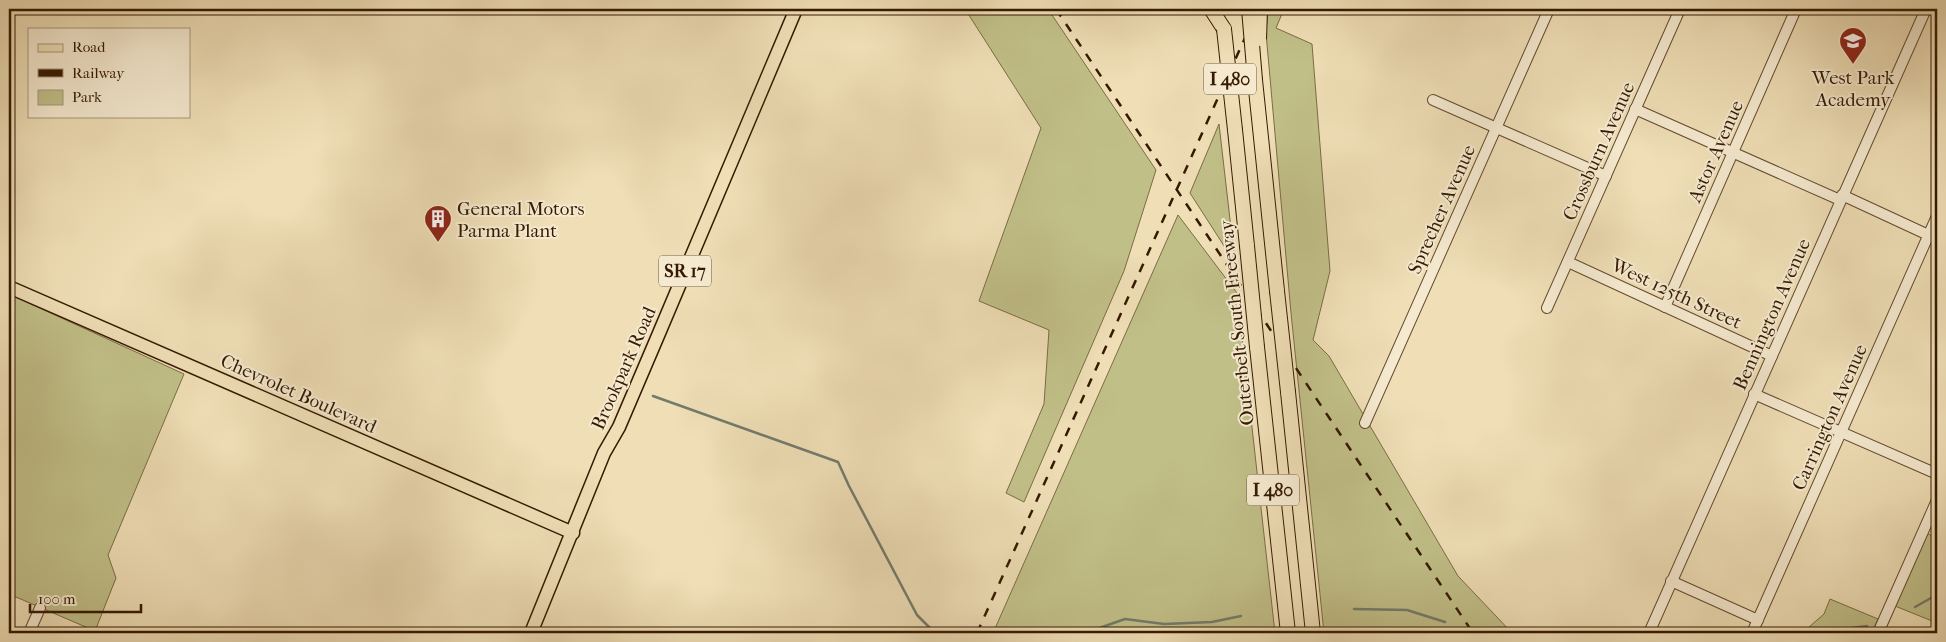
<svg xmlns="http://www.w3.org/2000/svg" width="1946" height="642" font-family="'IM FELL French Canon',serif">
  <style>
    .green { fill: #c1bf88; stroke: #7b6c44 }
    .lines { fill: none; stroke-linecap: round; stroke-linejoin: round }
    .stream { stroke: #727b6c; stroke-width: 2.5 }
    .minor-casing { stroke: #644b2e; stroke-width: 12 }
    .major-casing { stroke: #351a01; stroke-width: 15 }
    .highway-casing { stroke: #351a01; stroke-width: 16 }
    .minor { stroke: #f5ead0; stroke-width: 10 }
    .major { stroke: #efdeb6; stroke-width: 12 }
    .highway { stroke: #efdeb6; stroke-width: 14 }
    .rail { stroke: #351a01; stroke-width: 2.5; stroke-dasharray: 9 9; stroke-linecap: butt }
    .highway-bridge-casing { stroke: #351a01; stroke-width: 16; stroke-linecap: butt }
    .highway-bridge { stroke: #efdeb6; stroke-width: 14 }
    .labels { text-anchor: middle; stroke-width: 4; stroke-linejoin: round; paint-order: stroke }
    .shield { fill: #f5ead0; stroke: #6f583f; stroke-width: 1 }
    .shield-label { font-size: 18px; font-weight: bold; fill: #351a01 }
    .poi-label { font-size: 19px; fill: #351a01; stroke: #f5ead0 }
    .street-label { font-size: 19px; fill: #351a01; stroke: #f5ead0 }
  </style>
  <rect width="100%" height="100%" fill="#efdeb6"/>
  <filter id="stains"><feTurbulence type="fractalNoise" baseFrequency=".004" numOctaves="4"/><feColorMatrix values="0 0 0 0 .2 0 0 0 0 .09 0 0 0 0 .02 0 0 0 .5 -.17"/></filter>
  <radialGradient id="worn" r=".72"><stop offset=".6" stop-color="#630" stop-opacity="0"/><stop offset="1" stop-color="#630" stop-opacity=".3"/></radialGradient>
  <g class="green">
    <path d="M965 9H1048L1156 170 1124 271 1024 502 1006 493 1044 404 1049 330 979 301 1041 128Z"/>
    <path d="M1268 9H1284L1276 28 1312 44 1330 271 1313 340 1329 356 1458 576 1512 633H1324L1291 313 1266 33Z"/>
    <path d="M1219 124 1235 263 1190 193Z"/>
    <path d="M1178 215 1237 293 1275 633H993Z"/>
    <path d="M9 294 184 374 108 555 116 578 95 631 9 594Z"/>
    <path d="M1926 533 1937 538V623L1895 606Z"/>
    <path d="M1830 599 1878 619 1872 632 1801 633 1806 632 1809 627 1824 614Z"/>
  </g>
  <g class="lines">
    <g class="stream">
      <path d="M653 396 838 462 849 486 917 615 935 633"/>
      <path d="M1915 607 1931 598 1937 590"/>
      <path d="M1354 609 1407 610 1445 622"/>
      <path d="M1488 632V633"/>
      <path d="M1085 633 1125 619 1164 624 1212 622 1241 616"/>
      <path d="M1813 633 1867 626"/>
    </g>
    <defs>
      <g id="minor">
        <path d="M1433 100 1606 176"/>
        <path d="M1635 109 1840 200"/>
        <path d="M1842 195 1937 239"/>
        <path d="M1568 262 1772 356"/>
        <path d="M1665 307 1796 9"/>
        <path d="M1547 308 1680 9"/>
        <path d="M1754 394 1937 474"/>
        <path d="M1365 423 1549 9"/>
        <path d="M1671 581 1758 620"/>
        <path d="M29 633 40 608"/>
        <path d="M1649 633 1926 9"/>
        <path d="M1752 633 1937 216"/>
        <path d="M1878 633 1937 500"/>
      </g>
      <g id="major">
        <path d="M9 287 573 533"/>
        <path d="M531 633 604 453 619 427 657 338 796 9"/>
      </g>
      <g id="highway">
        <path d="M1211 9 1224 29"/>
        <path d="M1255 80 1277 291"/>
        <path d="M1235 130 1247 246"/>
        <path d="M1257 347 1288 633"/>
        <path d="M1288 392 1313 633"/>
      </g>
    </defs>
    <use href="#minor" class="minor-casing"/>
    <use href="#major" class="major-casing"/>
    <use href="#highway" class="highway-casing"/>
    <use href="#minor" class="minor"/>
    <use href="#major" class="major"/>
    <use href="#highway" class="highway"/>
    <g class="rail">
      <path d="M1056 9 1473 633"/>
      <path d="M977 633 1258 9"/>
    </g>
    <defs>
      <g id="highway-bridge">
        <path d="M1249 9 1255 80"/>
        <path d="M1224 29 1235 130"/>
        <path d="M1259 39 1260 9"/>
        <path d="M1247 246 1257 347"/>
        <path d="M1277 291 1288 392"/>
      </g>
    </defs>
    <use href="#highway-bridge" class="highway-bridge-casing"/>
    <use href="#highway-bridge" class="highway-bridge"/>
  </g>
  <defs>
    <symbol id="school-pin" viewBox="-11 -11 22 30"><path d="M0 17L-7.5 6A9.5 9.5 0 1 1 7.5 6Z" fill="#8f2418" stroke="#f5ead0"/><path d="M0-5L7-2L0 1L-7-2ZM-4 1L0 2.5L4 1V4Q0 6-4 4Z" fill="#fff"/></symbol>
    <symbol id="building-pin" viewBox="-11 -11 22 30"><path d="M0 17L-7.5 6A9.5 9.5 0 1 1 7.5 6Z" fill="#8f2418" stroke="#f5ead0"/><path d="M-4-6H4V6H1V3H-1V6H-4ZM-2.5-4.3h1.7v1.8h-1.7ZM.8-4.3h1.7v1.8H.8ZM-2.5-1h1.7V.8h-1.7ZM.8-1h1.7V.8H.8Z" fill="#fff"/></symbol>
  </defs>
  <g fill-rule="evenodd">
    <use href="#school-pin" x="1837" y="25" width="32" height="43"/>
    <use href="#building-pin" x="422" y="203" width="32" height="43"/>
  </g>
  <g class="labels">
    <g class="shield">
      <rect x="1204" y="63.5" width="52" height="31" rx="4"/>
      <rect x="659" y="255.5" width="52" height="31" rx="4"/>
      <rect x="1247" y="474.5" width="52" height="31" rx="4"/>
    </g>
    <g class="shield-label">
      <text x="1230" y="85">I 480</text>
      <text x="685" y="277">SR 17</text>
      <text x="1273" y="496">I 480</text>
    </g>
    <g class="poi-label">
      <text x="1853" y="84">West Park<tspan x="1853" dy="22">Academy</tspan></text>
      <text x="457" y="215" text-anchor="start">General Motors<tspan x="457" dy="22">Parma Plant</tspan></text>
    </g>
    <g class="street-label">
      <text transform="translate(1598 151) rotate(-66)" y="7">Crossburn Avenue</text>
      <text transform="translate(1715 151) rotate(-66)" y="7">Astor Avenue</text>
      <text transform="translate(1441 209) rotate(-66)" y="7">Sprecher Avenue</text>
      <text transform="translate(1677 293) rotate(25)" y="7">West 125th Street</text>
      <text transform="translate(1771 314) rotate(-66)" y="7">Bennington Avenue</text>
      <text transform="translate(1236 323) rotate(-96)" y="7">Outerbelt South Freeway</text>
      <text transform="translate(623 368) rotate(-66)" y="7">Brookpark Road</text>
      <text transform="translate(299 393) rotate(24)" y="7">Chevrolet Boulevard</text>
      <text transform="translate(1829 417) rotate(-66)" y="7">Carrington Avenue</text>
    </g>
  </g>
  <rect width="1946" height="642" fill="none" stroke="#efdeb6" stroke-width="30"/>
  <rect x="10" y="10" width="1926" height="622" fill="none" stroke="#351a01" stroke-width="2.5"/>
  <rect x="15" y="15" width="1916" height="612" fill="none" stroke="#351a01"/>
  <rect x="28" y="28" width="162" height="90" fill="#f5ead0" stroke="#a8977d"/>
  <rect x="38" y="44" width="25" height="8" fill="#efdeb6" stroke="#a8977d"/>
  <text x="72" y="52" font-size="15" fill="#351a01">Road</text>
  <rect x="38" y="69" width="25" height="8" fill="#351a01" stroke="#a8977d"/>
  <text x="72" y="78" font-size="15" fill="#351a01">Railway</text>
  <rect x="38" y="90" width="25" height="15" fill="#c1bf88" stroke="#a8977d"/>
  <text x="72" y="102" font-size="15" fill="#351a01">Park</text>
  <path d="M30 604v8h111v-8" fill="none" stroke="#351a01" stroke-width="2.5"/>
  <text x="38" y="604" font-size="15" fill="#351a01" stroke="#f5ead0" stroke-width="4" paint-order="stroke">100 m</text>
  <rect width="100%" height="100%" filter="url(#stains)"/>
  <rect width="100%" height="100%" fill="url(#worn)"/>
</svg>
